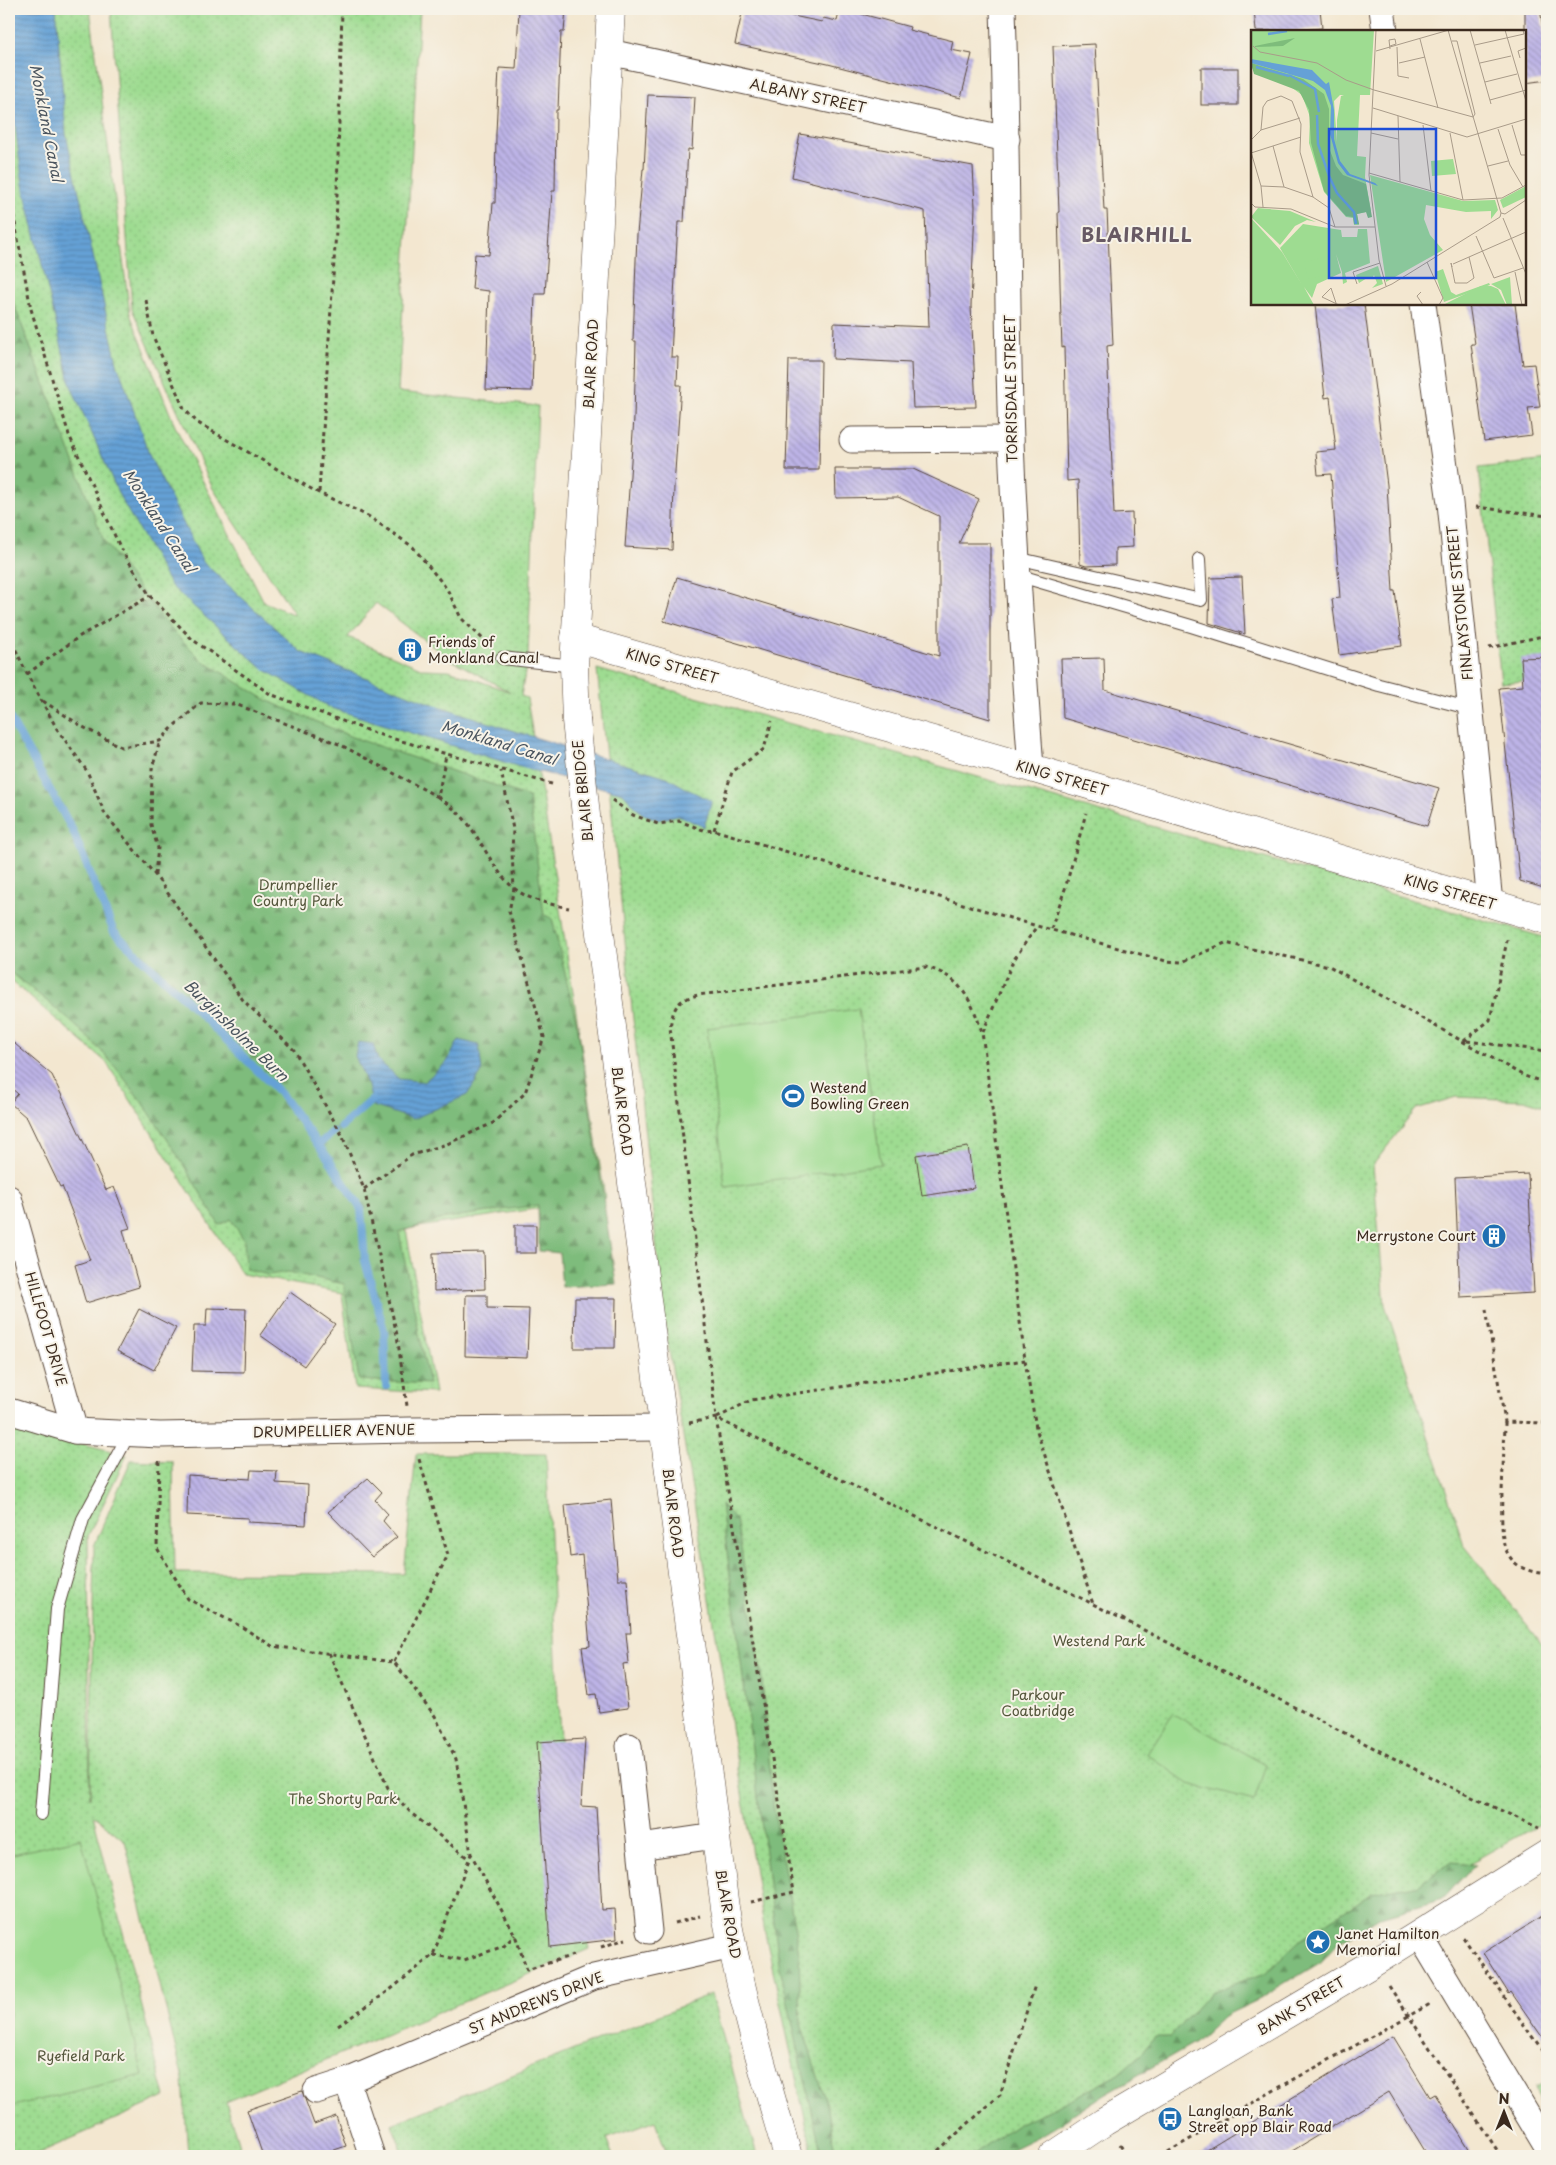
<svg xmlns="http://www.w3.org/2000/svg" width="1556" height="2165" font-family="'Playpen Sans',sans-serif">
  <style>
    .green { fill: url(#green-dots); stroke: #6c8358; fill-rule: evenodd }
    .forest { fill: url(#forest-firs); stroke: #5c734c }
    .pitch { fill: #9edc91; stroke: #6c8358 }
    .water { fill: url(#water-rules); stroke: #50667a }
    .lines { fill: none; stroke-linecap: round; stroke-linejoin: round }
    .stream { stroke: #65a1d6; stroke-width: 8 }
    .building { fill: url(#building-back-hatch) }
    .service-casing { stroke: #574639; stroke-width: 14 }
    .minor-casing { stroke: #574639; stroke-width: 27 }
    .tertiary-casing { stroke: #574639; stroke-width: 29 }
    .primary-casing { stroke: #574639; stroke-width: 29 }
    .path { stroke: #574639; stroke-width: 3; stroke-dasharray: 4 4; stroke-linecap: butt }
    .service { stroke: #fff; stroke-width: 12 }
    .minor { stroke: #fff; stroke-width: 25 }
    .tertiary { stroke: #fff; stroke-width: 28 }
    .primary { stroke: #fff; stroke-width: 28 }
    .tertiary-bridge-casing { stroke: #574639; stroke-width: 29; stroke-linecap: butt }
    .tertiary-bridge { stroke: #fff; stroke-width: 28 }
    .labels { text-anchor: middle; stroke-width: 4; stroke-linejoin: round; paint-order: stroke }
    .street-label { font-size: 14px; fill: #3b2a1e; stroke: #f7f3e8 }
    .poi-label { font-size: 14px; fill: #3b2a1e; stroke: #f7f3e8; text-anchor: start }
    .park-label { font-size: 14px; fill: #54563b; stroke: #f7f3e8 }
    .water-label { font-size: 15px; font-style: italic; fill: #4a545e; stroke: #f7f3e8 }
    .district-label { font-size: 19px; font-weight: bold; letter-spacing: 1px; fill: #685a64; stroke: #f7f3e8 }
    .inset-river { fill: none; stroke: #65a1d6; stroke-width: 2.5 }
    .inset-road { fill: none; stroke: #a99b89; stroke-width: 1 }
    .view { fill: #1d4ed8; fill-opacity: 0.15; stroke: #1d4ed8; stroke-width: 2.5 }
    .inset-edge { fill: none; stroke: #3b2a1e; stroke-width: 2.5 }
  </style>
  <defs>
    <pattern id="green-dots" width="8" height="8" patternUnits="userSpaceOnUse" patternTransform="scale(1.25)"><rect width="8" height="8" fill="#9edc91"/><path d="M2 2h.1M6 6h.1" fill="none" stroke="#89bd7d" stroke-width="1.8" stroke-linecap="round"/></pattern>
    <pattern id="forest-firs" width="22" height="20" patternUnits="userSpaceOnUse" patternTransform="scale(1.25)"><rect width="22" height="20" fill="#7ebc7b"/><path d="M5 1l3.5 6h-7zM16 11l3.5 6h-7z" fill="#689964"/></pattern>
    <pattern id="water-rules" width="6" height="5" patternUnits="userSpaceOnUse" patternTransform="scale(1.25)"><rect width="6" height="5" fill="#65a1d6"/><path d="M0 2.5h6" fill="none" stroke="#5483ad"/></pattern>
    <pattern id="building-back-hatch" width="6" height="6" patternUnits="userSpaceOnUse" patternTransform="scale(1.25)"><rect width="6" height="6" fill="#bdb4e7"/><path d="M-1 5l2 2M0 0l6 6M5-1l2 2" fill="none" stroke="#9b93bb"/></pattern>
  </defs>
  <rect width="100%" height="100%" fill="#f7f3e8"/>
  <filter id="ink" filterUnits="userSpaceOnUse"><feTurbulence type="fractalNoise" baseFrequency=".02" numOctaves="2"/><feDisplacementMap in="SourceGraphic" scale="10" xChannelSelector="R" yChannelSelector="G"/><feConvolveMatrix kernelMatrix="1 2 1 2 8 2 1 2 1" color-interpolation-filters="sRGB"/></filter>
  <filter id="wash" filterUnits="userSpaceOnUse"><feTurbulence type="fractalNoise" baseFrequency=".0096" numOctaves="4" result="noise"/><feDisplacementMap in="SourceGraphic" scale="20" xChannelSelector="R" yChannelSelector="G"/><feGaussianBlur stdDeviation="1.12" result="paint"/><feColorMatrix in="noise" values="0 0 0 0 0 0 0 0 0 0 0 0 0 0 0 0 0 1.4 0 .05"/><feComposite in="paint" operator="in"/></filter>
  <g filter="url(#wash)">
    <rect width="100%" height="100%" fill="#f3e7d0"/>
    <g class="green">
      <path d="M9 9H90L130 314 175 426 264 602 295 615 212 487 132 309 111 9H420L398 392 538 406 528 655 521 696 527 698 605 1198 406 1229 435 1393 355 1389 342 1293 242 1274 106 1062 9 979ZM376 603 448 658 510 692 449 670 423 669 348 637Z"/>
      <path d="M1547 460V679L1501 683 1479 468Z"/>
      <path d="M597 669 1547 938V1107L1524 1100 1456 1097 1416 1109 1373 1165 1385 1305 1464 1545 1547 1650V1820L1350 1930 990 2156H813L765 1933 664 1320Z"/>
      <path d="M9 1429 56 1437 127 1455 88 1536 90 1798 94 1546 131 1460 173 1462 175 1573 404 1574 416 1454H546L561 1759 589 1949 226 2102 242 2156H188L183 2079 125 1841 93 1815 165 2097 32 2156H9Z"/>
      <path d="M711 1994 757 2156H668L655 2121 606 2139 613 2156H404L392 2124Z"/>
      <path d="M1547 2082V2126L1535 2087Z"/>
    </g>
    <g class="forest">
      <path d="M9 291 104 541 144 595 116 612 149 601 176 634 203 661 268 701 352 737 529 797 544 915 552 918 578 1029 616 1284 562 1287 559 1253 539 1251 538 1205 446 1218 399 1232 429 1384 359 1380 344 1284 288 1272 268 1275 246 1269 244 1240 231 1219 219 1225C187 1169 153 1113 112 1063 84 1029 43 998 9 971Z"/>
      <path d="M721 1504 736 1519 761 1669 773 1804 799 1953 801 2023 827 2105 836 2156H822L779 1963Z"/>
      <path d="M1451 1862 1475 1864 1443 1899 1381 1917 1338 1943 1321 1962 1260 1999 1224 2016 1196 2042 1105 2094 1047 2132 998 2156H971L1017 2124 1051 2109 1116 2076 1140 2055 1155 2037H1170L1211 1992 1265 1973 1299 1941 1372 1893 1419 1884Z"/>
    </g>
    <g class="pitch">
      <path d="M858 1009 881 1164 725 1187 707 1028Z"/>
      <path d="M1173 1714 1266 1765 1254 1801 1189 1784 1147 1754Z"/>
      <path d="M81 1838 143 2075 9 2107V1855Z"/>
    </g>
    <g class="water">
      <path d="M9 9H56L66 134 117 363 150 457 203 562 301 652 427 702 514 731 667 777 689 790 712 801 704 827 678 815 658 820 641 813 623 793 520 767 331 708 263 669 171 586 120 497 71 386 23 185 9 81Z"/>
      <path d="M459 1040 479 1045 482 1072 467 1095 413 1119 373 1106 368 1086 355 1056 358 1042 373 1044 378 1060 399 1079 424 1082 447 1062Z"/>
    </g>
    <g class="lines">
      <g class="stream">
        <path d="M9 717 72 829 114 932 185 999 280 1093 328 1158 361 1209 365 1261 384 1330 386 1386"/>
        <path d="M341 1127 372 1100"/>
        <path d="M318 1145 333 1132"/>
      </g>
    </g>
    <g id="blocks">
      <g class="building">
        <path d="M519 9H566L564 32H561L558 110H556L555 191H552L545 294H535L532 391 486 390 489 291 472 289 475 254 489 255 493 203H495L496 133 499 68 516 69Z"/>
        <path d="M743 9H759L822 22 823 18 837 21 840 9H843L910 27 909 30 953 41 951 50 972 54 961 98 828 64 735 44Z"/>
        <path d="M1254 9H1320L1322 28 1292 31H1256Z"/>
        <path d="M1525 9H1540L1544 34 1547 33V80L1525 83Z"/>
        <path d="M1095 44 1104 210H1107L1113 345 1107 346 1114 514 1132 513 1133 547 1115 548V565L1086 566 1080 564 1078 480 1067 481 1064 347 1062 348 1061 320 1058 212H1059L1053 46Z"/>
        <rect x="1201" y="68" width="37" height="37"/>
        <path d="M648 95 695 97 692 150 688 149 684 222H678L673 315 671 357H678L677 385H681L674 486 672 550 625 547 634 418 636 341H633L637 234 643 169H644Z"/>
        <path d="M800 134 973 166 975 207 971 306 976 407 913 408 911 363 833 359 834 323 929 327 925 211 792 177Z"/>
        <path d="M1315 304H1364L1387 485 1393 591H1395L1402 646 1339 655 1332 599 1340 598 1331 474 1318 475 1316 452 1336 450 1330 397 1325 398Z"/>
        <path d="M1469 304H1515L1523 365 1534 364 1540 407 1528 408 1532 435 1484 441 1471 344H1475Z"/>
        <path d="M789 360H821L819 470H786Z"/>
        <path d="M835 469H913L979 499 959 543H990V719L664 621 677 577 939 656V516L898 497 836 498Z"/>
        <path d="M1242 577 1245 634 1209 623 1210 578Z"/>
        <path d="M1547 657V889L1520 881 1499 688 1523 686 1521 658Z"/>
        <path d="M1104 658 1105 690 1439 788 1427 826 1063 718 1061 659Z"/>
        <path d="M9 1039 52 1075 106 1190 114 1187 130 1228 123 1230 139 1287 86 1303 75 1265 90 1260 62 1186 60 1187 27 1118 10 1103 18 1094 9 1086Z"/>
        <path d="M968 1147 974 1188 922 1196 916 1155Z"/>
        <path d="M1528 1174 1534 1293 1460 1297 1455 1178Z"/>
        <rect x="515" y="1225" width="21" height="28"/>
        <path d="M484 1252 485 1289 434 1291 433 1253Z"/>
        <path d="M290 1292 335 1324 304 1366 260 1335Z"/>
        <path d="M466 1295H487V1308L529 1309 527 1358 465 1356Z"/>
        <path d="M575 1298H616L615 1348H574Z"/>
        <path d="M207 1308 246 1309 244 1372 192 1371 194 1326H206Z"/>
        <path d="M139 1309 176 1328 154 1370 117 1351Z"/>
        <path d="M251 1470 277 1471 276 1483 308 1485 306 1525 248 1522V1518L187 1515 188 1475 250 1479Z"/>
        <path d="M368 1478 382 1492 375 1500 388 1514 383 1521 397 1537 372 1557 328 1512Z"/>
        <path d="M611 1500 618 1579H627L630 1619 631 1633H626L629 1663 623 1664 628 1708 599 1712 596 1694 589 1695 582 1647 590 1646 582 1555 570 1557 565 1505Z"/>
        <path d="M585 1739 581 1806 596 1807 602 1910 615 1909 617 1939 550 1947 537 1742Z"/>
        <path d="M1547 1913V2044L1511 1992 1509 1994 1483 1953Z"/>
        <path d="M1393 2036 1430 2097 1435 2094 1473 2156H1428L1389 2092 1284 2156H1197Z"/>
        <path d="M302 2091 314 2124 336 2116 346 2146 317 2156H263L247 2110Z"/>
      </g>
    </g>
  </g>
  <g filter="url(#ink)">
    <use href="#blocks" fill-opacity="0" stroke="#574639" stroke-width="1"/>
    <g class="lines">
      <defs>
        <g id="service">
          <path d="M1016 558 1201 600 1199 559"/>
          <path d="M1017 575 1191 626 1379 685 1472 709"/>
          <path d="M502 658 574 666"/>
          <path d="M41 1814 57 1609 83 1519 123 1445V1432"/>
        </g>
        <g id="minor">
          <path d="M1003 9C1008 153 1006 297 1011 440 1015 550 1023 659 1031 768"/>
          <path d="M1382 9 1385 31"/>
          <path d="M609 52 1007 139"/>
          <path d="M1423 304 1450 503 1490 903"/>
          <path d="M852 440 1011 439"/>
          <path d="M9 1198 75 1431"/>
          <path d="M9 1411 75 1431 160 1435 410 1430 662 1428"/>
          <path d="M629 1746 640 1847 715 1836"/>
          <path d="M640 1847 649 1931"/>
          <path d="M1419 1934 1547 2147"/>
          <path d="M316 2091 347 2081"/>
          <path d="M372 2156 347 2081 594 1977 732 1946"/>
        </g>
        <g id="tertiary">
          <path d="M575 638 1031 768 1547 920"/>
          <path d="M576 720 574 666 611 9"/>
          <path d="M591 863 725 1908C740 1992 764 2074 788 2156"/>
        </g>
        <path id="primary" d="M1053 2156 1104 2122 1373 1963 1547 1854"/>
      </defs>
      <use href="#service" class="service-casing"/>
      <use href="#minor" class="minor-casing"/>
      <use href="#tertiary" class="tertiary-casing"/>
      <use href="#primary" class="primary-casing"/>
      <g class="path">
        <path d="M9 191 31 309 69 435 120 547 150 596 193 640 270 694 377 734 555 785"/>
        <path d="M146 300 153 336 184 409 198 423 315 491 368 516 413 547 447 589 461 618 489 645"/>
        <path d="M319 492 336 231 342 9"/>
        <path d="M1476 507 1547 516"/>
        <path d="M9 635 27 674 57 729 87 771 105 814 155 875 243 1000 294 1050 342 1135 364 1189 397 1335 407 1406"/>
        <path d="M1489 648 1547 635"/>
        <path d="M27 674 80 636 150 596"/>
        <path d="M43 701 83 727 121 747 160 741 175 725 201 703 235 704 339 744 438 797 446 755"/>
        <path d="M438 797C450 805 461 814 469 825 483 844 496 874 515 889 531 901 550 904 569 908"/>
        <path d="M612 800 633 815 658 824 679 821 706 831 714 830 1037 926 1166 961 1182 962 1225 943 1329 966 1524 1076 1547 1083"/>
        <path d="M714 830 732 772 764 749 772 721"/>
        <path d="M155 874 158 848 151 825 152 769 160 741"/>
        <path d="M1051 929 1065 889 1086 813"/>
        <path d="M983 1032 1013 961 1037 926"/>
        <path d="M1464 1041 1490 1020 1508 936"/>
        <path d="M1467 1041 1547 1051"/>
        <path d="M364 1189 412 1155 447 1144 493 1123 525 1093 544 1037 509 911 514 888 512 853 513 829 501 771"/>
        <path d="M1486 1309 1505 1422 1547 1423"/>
        <path d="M717 1418 751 1400 1025 1360"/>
        <path d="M1505 1422C1505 1447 1497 1533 1506 1550 1514 1568 1529 1572 1547 1574"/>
        <path d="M689 1423 716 1418 1093 1604 1448 1786 1539 1828"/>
        <path d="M159 1461 157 1548 188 1599 242 1627 272 1646 394 1662 435 1716 456 1759 471 1854 515 1935 527 1970 573 1955"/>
        <path d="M329 1653 388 1788 412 1814 469 1859"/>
        <path d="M394 1662 448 1555 418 1456"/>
        <path d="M751 1902 794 1892 716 1418 670 1027C674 1006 677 1000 698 995L925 967C960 975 972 1001 982 1032L1025 1360 1036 1428 1093 1604"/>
        <path d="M675 1923 700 1916"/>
        <path d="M1463 1937 1547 2058"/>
        <path d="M601 1947 626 1939"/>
        <path d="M433 1955 464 1960 504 1946 515 1935"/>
        <path d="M1389 1986 1501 2156"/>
        <path d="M338 2026 390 1990 433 1955 471 1854"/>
        <path d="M1120 2145 1127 2156"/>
        <path d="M932 2156 1000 2095 1035 1985"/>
        <path d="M1161 2156 1273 2091 1432 2003"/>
      </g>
      <use href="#service" class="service"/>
      <use href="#minor" class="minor"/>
      <use href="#tertiary" class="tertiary"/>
      <use href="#primary" class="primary"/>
      <defs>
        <path id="tertiary-bridge" d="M576 720 591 863"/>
      </defs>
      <use href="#tertiary-bridge" class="tertiary-bridge-casing"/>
      <use href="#tertiary-bridge" class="tertiary-bridge"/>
    </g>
  </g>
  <defs>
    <symbol id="building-disc" viewBox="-11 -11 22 22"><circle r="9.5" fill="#1f6fb2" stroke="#f7f3e8"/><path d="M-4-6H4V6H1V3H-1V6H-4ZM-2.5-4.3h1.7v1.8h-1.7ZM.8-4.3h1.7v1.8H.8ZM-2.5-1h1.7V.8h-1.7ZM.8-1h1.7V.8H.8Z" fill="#fff"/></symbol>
    <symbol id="stadium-disc" viewBox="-11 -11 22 22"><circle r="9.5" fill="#1f6fb2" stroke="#f7f3e8"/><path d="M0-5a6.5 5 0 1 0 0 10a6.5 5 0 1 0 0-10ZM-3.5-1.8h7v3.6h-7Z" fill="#fff"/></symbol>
    <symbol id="sight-disc" viewBox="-11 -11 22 22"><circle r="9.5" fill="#1f6fb2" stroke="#f7f3e8"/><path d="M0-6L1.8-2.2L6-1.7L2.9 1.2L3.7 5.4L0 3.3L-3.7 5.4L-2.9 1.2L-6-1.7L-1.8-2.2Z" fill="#fff"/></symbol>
    <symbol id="bus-disc" viewBox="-11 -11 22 22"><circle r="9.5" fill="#1f6fb2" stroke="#f7f3e8"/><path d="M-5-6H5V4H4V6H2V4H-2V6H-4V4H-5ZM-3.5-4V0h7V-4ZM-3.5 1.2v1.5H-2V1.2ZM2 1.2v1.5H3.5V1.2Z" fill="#fff"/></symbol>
  </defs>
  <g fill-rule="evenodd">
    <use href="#building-disc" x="396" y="636" width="28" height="28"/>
    <use href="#stadium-disc" x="779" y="1082" width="28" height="28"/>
    <use href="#building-disc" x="1480" y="1222" width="28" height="28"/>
    <use href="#sight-disc" x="1304" y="1928" width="28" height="28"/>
    <use href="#bus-disc" x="1156" y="2105" width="28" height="28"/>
  </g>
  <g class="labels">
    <g class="street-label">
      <text transform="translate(808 96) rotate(12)" y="5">ALBANY STREET</text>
      <text transform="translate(591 364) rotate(-87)" y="5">BLAIR ROAD</text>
      <text transform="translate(1011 389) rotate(-91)" y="5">TORRISDALE STREET</text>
      <text transform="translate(1460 603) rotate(-96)" y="5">FINLAYSTONE STREET</text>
      <text transform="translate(672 666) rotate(16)" y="5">KING STREET</text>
      <text transform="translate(1062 778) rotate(16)" y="5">KING STREET</text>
      <text transform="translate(583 791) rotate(-96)" y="5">BLAIR BRIDGE</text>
      <text transform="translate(1450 892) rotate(16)" y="5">KING STREET</text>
      <text transform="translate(622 1111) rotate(83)" y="5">BLAIR ROAD</text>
      <text transform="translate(46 1329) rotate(74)" y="5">HILLFOOT DRIVE</text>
      <text transform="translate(334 1431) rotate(-1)" y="5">DRUMPELLIER AVENUE</text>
      <text transform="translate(673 1513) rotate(83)" y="5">BLAIR ROAD</text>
      <text transform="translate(728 1914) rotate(80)" y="5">BLAIR ROAD</text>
      <text transform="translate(536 2003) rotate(-22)" y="5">ST ANDREWS DRIVE</text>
      <text transform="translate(1301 2006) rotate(-31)" y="5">BANK STREET</text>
    </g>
    <g class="poi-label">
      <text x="428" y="647">Friends of<tspan x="428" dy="16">Monkland Canal</tspan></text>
      <text x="810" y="1093">Westend<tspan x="810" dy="16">Bowling Green</tspan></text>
      <text x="1476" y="1241" text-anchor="end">Merrystone Court</text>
      <text x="1336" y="1939">Janet Hamilton<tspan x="1336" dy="16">Memorial</tspan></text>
      <text x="1188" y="2116">Langloan, Bank<tspan x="1188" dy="16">Street opp Blair Road</tspan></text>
    </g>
    <g class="park-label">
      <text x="298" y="890">Drumpellier<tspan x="298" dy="16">Country Park</tspan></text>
      <text x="1099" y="1646">Westend Park</text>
      <text x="1038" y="1700">Parkour<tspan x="1038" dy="16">Coatbridge</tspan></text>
      <text x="343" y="1804">The Shorty Park</text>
      <text x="81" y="2061">Ryefield Park</text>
    </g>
    <g class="water-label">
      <text transform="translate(46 123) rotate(79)" y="5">Monkland Canal</text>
      <text transform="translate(159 521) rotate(57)" y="5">Monkland Canal</text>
      <text transform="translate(499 743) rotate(17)" y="5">Monkland Canal</text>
      <text transform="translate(236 1031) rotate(44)" y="5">Burginsholme Burn</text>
    </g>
    <g class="district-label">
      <text x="1137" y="242">BLAIRHILL</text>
    </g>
  </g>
  <g transform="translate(1251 30)">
    <rect width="275" height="275" fill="#f3e7d0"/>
    <path d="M0 0H123L119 65H109L106 126 115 127 114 147 120 181 106 184 108 195H103L102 188 95 187 73 162 58 113 59 87 51 65 33 52 3 42 0 35ZM89 65H93L90 66 86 90V112L83 71ZM202 129 205 144 181 146 180 131ZM119 145 212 171 244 170 247 180 240 189V181L215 182 175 175 173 189 179 205 192 220 135 252ZM275 156V167L252 178 249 170ZM7 178 39 181 65 192 56 190 44 196 29 215 0 187ZM0 188 31 222 51 255 29 218 52 194 90 200 91 207H106L107 199H116L119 233 94 243 96 252 92 254 91 242 85 224 90 243 66 254 61 268 53 257 63 275H0ZM127 236 132 254 121 258 126 253 123 245 121 249 116 248 108 253 105 245ZM192 239 200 262 205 265 238 253 239 255 193 272 184 242ZM259 247 261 275H256L250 260 240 254Z" fill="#9edc91" fill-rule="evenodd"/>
    <path d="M44 8 32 16 4 17V16ZM0 33 52 49 73 64 78 79V118L85 136 92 145 115 154 121 187 117 188 115 182 106 184 108 194H103L102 187 95 186 73 161 60 113 58 80 48 61 3 44Z" fill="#7ebc7b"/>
    <path d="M84 225 88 242 57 249 53 232ZM230 256H240L247 259 255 275H192Z" fill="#9edc91"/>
    <path d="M0 29 61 40 75 54 78 52 83 80V109L89 131 99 144 124 153 127 156 96 145 87 133 79 104 80 76 74 60 62 51 0 33Z" fill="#65a1d6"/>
    <path class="inset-river" d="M17 4 36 1M5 37 38 46M38 45 64 59 68 82M66 85 67 114 78 146 86 163 103 182 105 194"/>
    <path class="inset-road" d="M125 0 118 145 128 230 135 256M197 0 250 183M219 0 240 74M254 0 275 71M169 9 187 78M224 15 273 4 272 0M2 16 9 22 66 33 95 50 123 60M139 16 145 14 144 9 138 10 139 19M146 17 147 46 158 48M125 21 198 0M269 28 267 21 275 18M148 33 174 27M229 33 260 26M234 52 266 44M123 60 222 87 224 84 206 11H201M239 70 275 60M122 78 216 107 275 89M147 86 149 152M172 95 180 161M261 95 270 125H275M247 99 259 135 272 157M10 100 12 77 16 71 30 66 41 71 50 94 49 122 62 167M120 103 147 109M199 103 212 170M0 110 10 100 49 88M22 116 33 157M0 122 10 156 12 177M0 123 50 107M237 136 257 131M118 143 212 170 251 168 275 155M10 156 33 157 62 167 78 178 84 197M0 173 4 177 40 179 84 197H124M254 184 275 170M252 188 275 244M225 206 243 248 272 238M176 232 192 268 188 275M202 234 275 202M201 237 200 233 204 253H216L223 248 218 227M264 242 271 275M106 254 102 242 129 233M170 262 166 266 172 275M85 273 80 258 71 267 88 275M94 275 141 254 249 187 250 183 254 184"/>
    <path class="view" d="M78 99H185V248H78Z"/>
    <rect width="275" height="275" class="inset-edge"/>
  </g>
  <rect width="1556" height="2165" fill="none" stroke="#f7f3e8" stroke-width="30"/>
  <g transform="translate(1504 2112)" stroke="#f7f3e8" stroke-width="4" paint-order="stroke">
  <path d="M0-4L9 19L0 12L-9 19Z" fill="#3b2a1e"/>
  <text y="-8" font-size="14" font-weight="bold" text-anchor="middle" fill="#3b2a1e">N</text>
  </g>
</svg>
